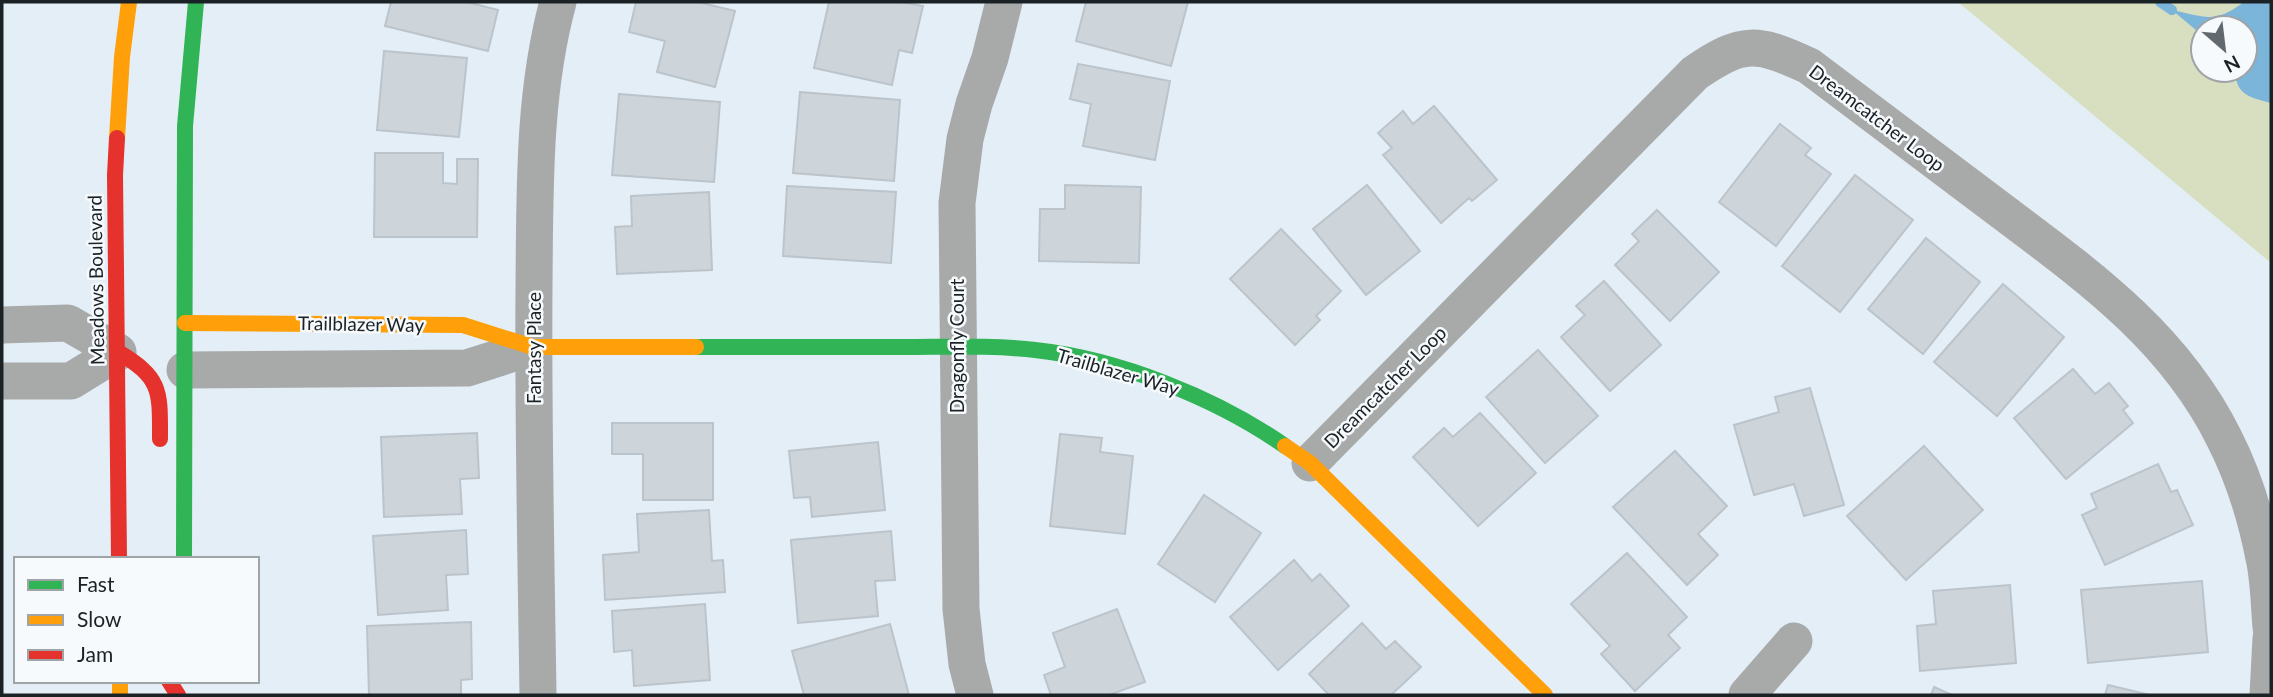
<svg xmlns="http://www.w3.org/2000/svg" width="2273" height="697" font-family="Lato,sans-serif">
  <style>
    .green { fill: #d8dec0; fill-rule: evenodd }
    .water { fill: #7cb5da }
    .lines { fill: none; stroke-linecap: round; stroke-linejoin: round }
    .stream { stroke: #7cb5da; stroke-width: 10 }
    .building { fill: #cdd5db; stroke: #bcc4cb; stroke-width: 2 }
    .street { stroke: #a8aaaa; stroke-width: 37 }
    .fast { stroke: #30b455; stroke-width: 16 }
    .slow { stroke: #ff9f0a; stroke-width: 16 }
    .jam { stroke: #e5322d; stroke-width: 16 }
    .labels { text-anchor: middle; stroke-width: 5; stroke-linejoin: round; paint-order: stroke }
    .street-label { font-size: 19px; fill: #1b2226; stroke: #f7fafd }
  </style>
  <rect width="100%" height="100%" fill="#e4eef6"/>
  <path class="green" d="M1958 2H2271V263ZM2203 28H2245V70H2203Z"/>
  <path class="water" d="M2244 2H2271V103C2250 97 2236 96 2235 70H2245V28H2203V36L2172 10C2205 17 2215 24 2244 2Z"/>
  <g class="lines">
    <path class="stream" d="M2160 2 2172 10"/>
  </g>
  <g class="building">
    <path d="M391 2H467L498 10 488 51 385 26Z"/>
    <path d="M636 2H698L735 11 715 87 657 72 665 41 629 32Z"/>
    <path d="M829 2H901L923 6 912 53 899 50 892 85 814 68Z"/>
    <path d="M1086 2H1188L1171 66 1076 41Z"/>
    <path d="M384 51 467 58 459 137 377 130Z"/>
    <path d="M1078 64 1170 81 1155 160 1083 146 1091 104 1070 99Z"/>
    <path d="M800 92 900 100 894 181 793 173Z"/>
    <path d="M619 94 720 102 714 182 612 175Z"/>
    <path d="M1434 106 1497 180 1472 201 1469 198 1441 223 1383 155 1392 148 1378 133 1403 111 1413 124Z"/>
    <path d="M1780 124 1811 148 1805 155 1831 174 1776 246 1719 202Z"/>
    <path d="M375 153H443V183L457 184V159H478L477 237H374Z"/>
    <path d="M1855 175 1913 220 1840 312 1782 266Z"/>
    <path d="M1065 185 1141 187 1139 263 1039 261 1040 209H1065Z"/>
    <path d="M1367 185 1420 251 1366 295 1313 229Z"/>
    <path d="M787 186 896 192 891 263 783 256Z"/>
    <path d="M709 192 712 270 617 274 615 227 632 226 631 196Z"/>
    <path d="M1657 210 1719 272 1670 321 1615 265 1639 241 1632 234Z"/>
    <path d="M1281 229 1341 291 1316 316 1320 320 1295 345 1230 279Z"/>
    <path d="M1926 238 1980 282 1923 354 1868 309Z"/>
    <path d="M1604 281 1661 345 1610 391 1561 337 1585 315 1576 306Z"/>
    <path d="M2003 284 2064 337 1997 416 1934 362Z"/>
    <path d="M1538 350 1598 416 1545 463 1486 397Z"/>
    <path d="M2073 369 2095 394 2109 383 2128 406 2123 410 2133 423 2066 479 2014 418Z"/>
    <path d="M1810 388 1844 505 1804 516 1794 484 1754 495 1734 425 1779 412 1775 397Z"/>
    <path d="M1480 413 1536 473 1478 526 1413 457 1444 428 1453 437Z"/>
    <path d="M612 423H713V500H643V454H612Z"/>
    <path d="M477 433 479 478 460 479 462 514 384 517 381 437Z"/>
    <path d="M1060 434 1102 438 1100 452 1133 456 1125 534 1050 526Z"/>
    <path d="M878 442 885 510 812 517 810 497 794 498 789 451Z"/>
    <path d="M1924 446 1983 510 1906 580 1847 516Z"/>
    <path d="M1675 451 1727 506 1698 534 1718 555 1687 585 1613 507Z"/>
    <path d="M2158 464 2171 492 2177 490 2193 525 2105 565 2082 515 2097 508 2091 494Z"/>
    <path d="M1204 495 1261 533 1215 602 1158 564Z"/>
    <path d="M709 510 712 561 723 560 725 592 605 600 603 555 639 552 637 514Z"/>
    <path d="M466 530 468 574 446 575 448 610 378 615 373 536Z"/>
    <path d="M891 531 895 580 875 581 878 616 798 623 791 540Z"/>
    <path d="M1627 553 1687 617 1668 635 1680 648 1635 691 1601 654 1610 646 1571 604Z"/>
    <path d="M1294 560 1312 581 1320 574 1349 606 1278 670 1230 617Z"/>
    <path d="M2202 581 2208 652 2088 663 2081 590Z"/>
    <path d="M2010 585 2016 663 1920 671 1917 626 1936 624 1933 591Z"/>
    <path d="M705 604 710 680 634 686 632 650 614 652 612 611Z"/>
    <path d="M1117 609 1145 682 1109 695H1051L1044 675 1065 667 1053 633Z"/>
    <path d="M471 622 472 679 461 680V695H369L367 626Z"/>
    <path d="M1362 623 1386 649 1395 641 1421 667 1391 695H1329L1309 674Z"/>
    <path d="M890 624 909 695H804L792 651Z"/>
    <path d="M2108 685 2150 695H2105Z"/>
    <path d="M1934 687 1952 695H1931Z"/>
  </g>
  <g class="lines">
    <g class="street">
      <path d="M2 325 68 323 118 352 71 381H2"/>
      <path d="M185 370 467 368 533 347"/>
      <path d="M1310 463 1695 73C1743 40 1757 42 1809 66 1871 113 1933 160 1995 206 2084 273 2173 335 2224 438 2243 475 2256 517 2264 558 2269 580 2269 604 2271 627"/>
      <path d="M538 695C536 559 533 423 534 287 535 191 533 94 558 2"/>
      <path d="M975 695 967 664 961 609 957 203 965 139 974 104 990 58 1004 2"/>
      <path d="M1747 695 1794 641"/>
      <path d="M2268 695 2271 638"/>
    </g>
    <g class="fast">
      <path d="M696 347C765 347 834 347 903 347 947 347 992 345 1035 350 1119 359 1216 398 1285 446"/>
      <path d="M184 559 185 126 196 2"/>
    </g>
    <g class="slow">
      <path d="M117 138 122 57 129 2"/>
      <path d="M185 323 463 325 533 347H696"/>
      <path d="M1285 446 1310 463 1545 695"/>
      <path d="M120 681V695"/>
    </g>
    <g class="jam">
      <path d="M117 138 115 175 119 559"/>
      <path d="M118 352C162 378 160 391 160 439"/>
      <path d="M169 681 178 695"/>
    </g>
  </g>
  <g class="labels">
    <g class="street-label">
      <text transform="translate(1877 118) rotate(37)" y="7">Dreamcatcher Loop</text>
      <text transform="translate(96 280) rotate(-91)" y="7">Meadows Boulevard</text>
      <text transform="translate(361 324) rotate(1)" y="7">Trailblazer Way</text>
      <text transform="translate(957 346) rotate(-90)" y="7">Dragonfly Court</text>
      <text transform="translate(534 348) rotate(-90)" y="7">Fantasy Place</text>
      <text transform="translate(1118 372) rotate(16)" y="7">Trailblazer Way</text>
      <text transform="translate(1385 387) rotate(-45)" y="7">Dreamcatcher Loop</text>
    </g>
  </g>
  <rect width="2273" height="697" fill="none" stroke="#1b2226" stroke-width="7"/>
  <rect x="14" y="557" width="245" height="126" fill="#f7fafd" stroke="#9fa4a7" stroke-width="2"/>
  <rect x="28" y="580" width="35" height="10" fill="#30b455" stroke="#9fa4a7" stroke-width="2"/>
  <text x="77" y="592" font-size="21" fill="#1b2226">Fast</text>
  <rect x="28" y="615" width="35" height="10" fill="#ff9f0a" stroke="#9fa4a7" stroke-width="2"/>
  <text x="77" y="627" font-size="21" fill="#1b2226">Slow</text>
  <rect x="28" y="650" width="35" height="10" fill="#e5322d" stroke="#9fa4a7" stroke-width="2"/>
  <text x="77" y="662" font-size="21" fill="#1b2226">Jam</text>
  <g transform="translate(2224 49) rotate(152)"><circle r="33" fill="#f7fafd" stroke="#9fa4a7" stroke-width="2"/>
  <path d="M0-5L12 26L0 18L-12 26Z" fill="#61696f"/>
  <text y="-10" font-size="19" font-weight="bold" text-anchor="middle" fill="#1b2226">N</text>
  </g>
</svg>
